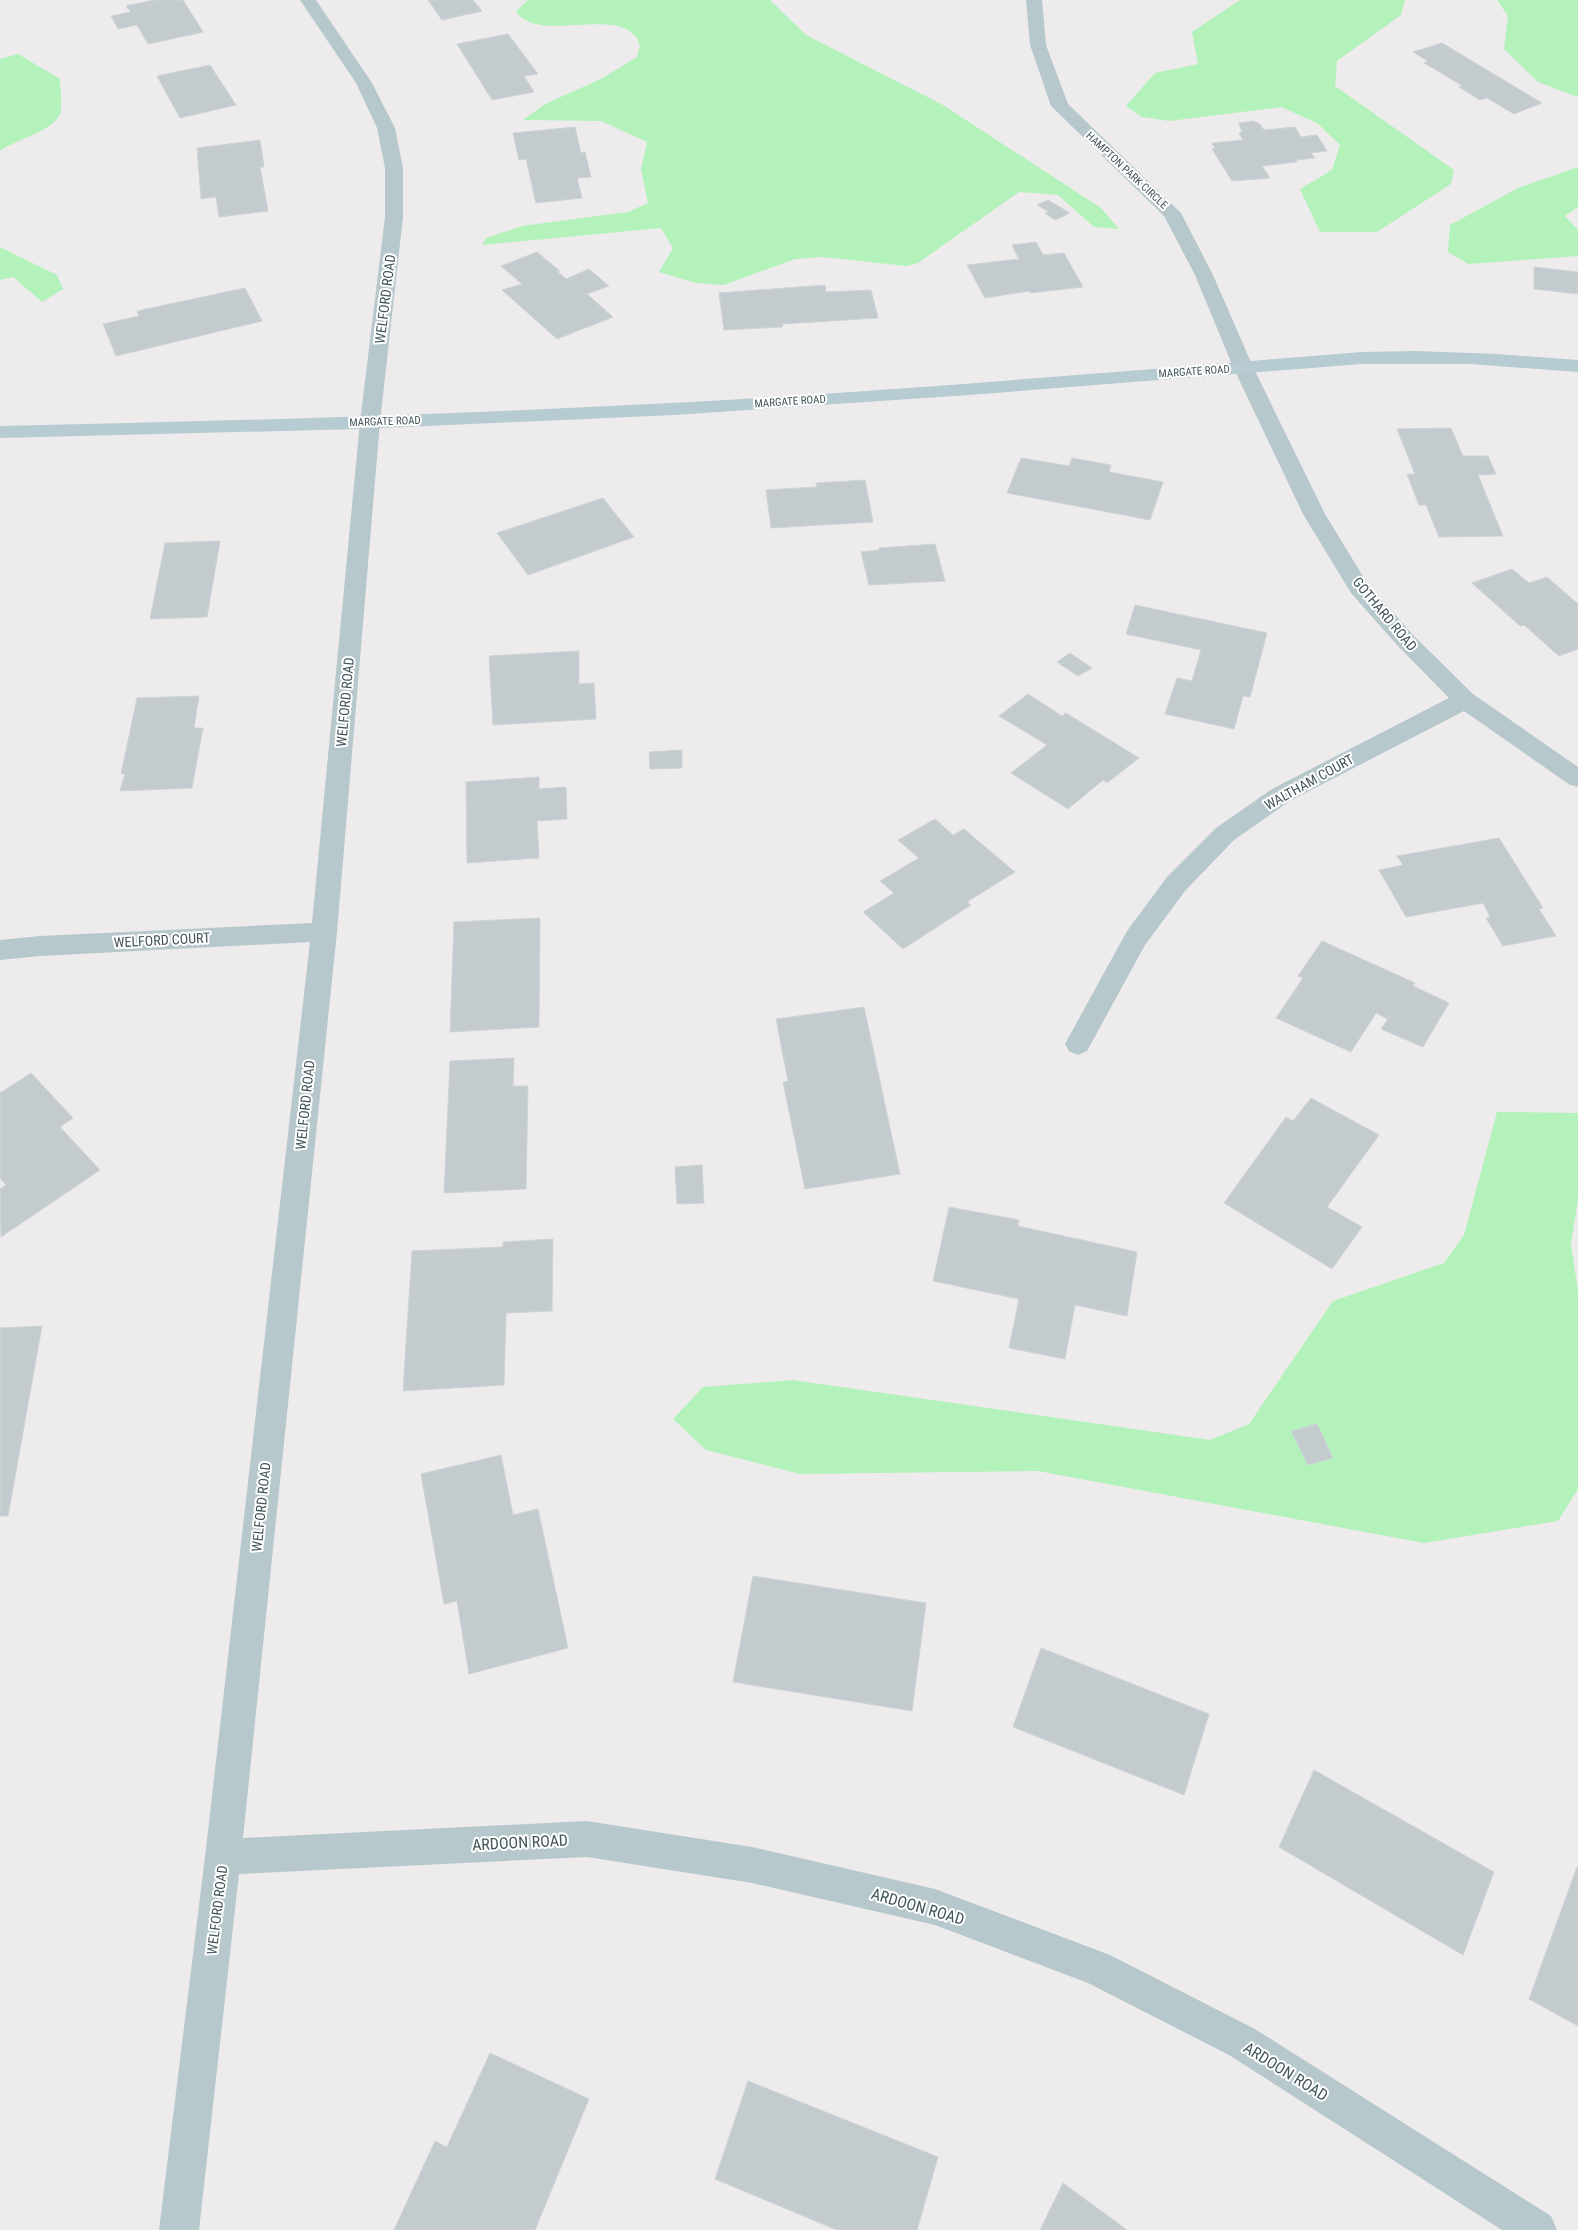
<svg xmlns="http://www.w3.org/2000/svg" width="1578" height="2230" font-family="'Roboto Condensed',sans-serif">
  <style>
    .green { fill: #b3f2bb }
    .building { fill: #c4cbcf; stroke: #ced3d8 }
    .lines { fill: none; stroke-linecap: round; stroke-linejoin: round }
    .street { fill: #b7c8cd; fill-rule: evenodd }
    .secondary { fill: #b6cbd2; fill-rule: evenodd }
    .labels { text-anchor: middle; stroke-width: 4; stroke-linejoin: round; paint-order: stroke }
    .far-street-label { font-size: 11px; fill: #42555a; stroke: #fff }
    .street-label { font-size: 14px; fill: #42555a; stroke: #fff }
    .near-street-label { font-size: 16px; fill: #42555a; stroke: #fff }
  </style>
  <rect width="100%" height="100%" fill="#eeebec"/>
  <g class="green">
    <path d="M528 0H770L806 35 943 105 1101 208 1119 229 1094 227 1058 195 1019 192 918 263 906 266 823 257 795 259 724 285 696 283 659 272 673 248 661 228 482 245 486 238 522 226 628 212 648 203 641 169 647 142 601 121 523 120 545 104 601 79 637 57 640 45C638 42 637 37 634 35 611 9 535 43 516 11Z"/>
    <path d="M1240 0H1405L1401 15 1337 61 1335 86 1454 170 1451 184 1377 232H1320L1300 189 1332 170 1340 145 1317 123 1281 107 1169 121 1142 117 1126 106 1155 73 1198 64 1192 32Z"/>
    <path d="M1497 0H1578V97L1538 82 1504 49 1508 16Z"/>
    <path d="M18 54 60 79C60 89 63 105 60 114 52 132 16 139 0 151V59Z"/>
    <path d="M1578 167V207L1565 216 1578 230V256L1468 264 1448 252 1450 225 1518 188Z"/>
    <path d="M0 247 57 275 63 289 42 302 13 277 0 280Z"/>
    <path d="M1497 1112 1578 1113V1199L1571 1244 1578 1291V1489L1558 1521 1424 1543 1038 1471 800 1474 706 1450 673 1419 703 1387 793 1380 1210 1440 1249 1424 1333 1301 1444 1263 1464 1235Z"/>
  </g>
  <g class="building">
    <path d="M154 0H183L203 32 148 44 137 25 118 29 111 16 131 12 126 6Z"/>
    <path d="M428 0H473L482 11 442 20Z"/>
    <path d="M508 34 538 74 524 76 534 92 492 100 457 44Z"/>
    <path d="M1442 43 1542 103 1514 114 1487 98 1480 100 1459 87 1463 86 1424 63 1428 61 1413 52Z"/>
    <path d="M210 65 236 105 180 118 157 76Z"/>
    <path d="M1253 121 1260 124 1264 130 1295 127 1301 137 1317 135 1327 151 1311 153 1315 158 1296 160 1297 162 1262 166 1270 178 1232 181 1212 149 1215 148 1212 143 1243 140 1239 133 1242 132 1239 123Z"/>
    <path d="M575 127 581 153 585 152 591 177 577 178 582 198 536 203 526 159 519 160 513 133Z"/>
    <path d="M260 140 264 167H260L268 211 219 217 216 197 201 199 197 148Z"/>
    <path d="M1048 200 1070 213 1055 220 1045 213 1049 212 1037 205Z"/>
    <path d="M1036 242 1043 255 1064 253 1083 287 1030 293 1029 291 985 298 967 265 1019 259 1012 245Z"/>
    <path d="M537 252 560 271H557L566 279 589 269 609 286 587 294 613 317 557 339 502 290 522 284 501 266Z"/>
    <path d="M1534 267 1578 272V294L1534 289Z"/>
    <path d="M825 285 826 292 871 290 878 318 782 324 783 327 724 330 719 293Z"/>
    <path d="M245 288 262 321 116 356 103 324 139 316 137 311Z"/>
    <path d="M1451 428 1463 456H1488L1496 474 1478 475 1503 536 1439 537 1426 505H1419L1407 474H1415L1397 429Z"/>
    <path d="M1021 458 1069 466 1072 458 1111 465 1109 472 1163 482 1150 520 1007 493Z"/>
    <path d="M865 480 873 522 771 528 766 490 817 487 816 483Z"/>
    <path d="M603 498 634 537 528 575 497 533Z"/>
    <path d="M220 541 207 617 150 619 165 543Z"/>
    <path d="M935 544 945 581 869 585 861 552 879 550V548Z"/>
    <path d="M1512 569 1529 583 1547 577 1578 604V649L1559 656 1524 625 1520 626 1472 583Z"/>
    <path d="M1135 605 1267 633 1250 697 1243 696 1234 729 1165 714 1177 678 1192 681 1201 650 1126 634Z"/>
    <path d="M579 651V684L594 683 596 719 493 725 489 656Z"/>
    <path d="M1070 653 1092 668 1078 676 1057 662Z"/>
    <path d="M1028 694 1062 716 1066 713 1139 758 1107 783 1103 780 1068 809 1011 773 1047 745 999 716Z"/>
    <path d="M199 696 194 728H203L192 788 120 791 125 774H121L137 698Z"/>
    <path d="M682 750V768L650 769 649 752Z"/>
    <path d="M539 777V789L566 787 567 819 537 821 539 858 467 863 466 782Z"/>
    <path d="M935 819 953 835 964 829 1015 872 967 902 971 905 903 949 863 912 894 893 880 881 919 858 898 840Z"/>
    <path d="M1499 838 1543 908 1539 909 1556 936 1503 946 1486 918 1490 917 1483 903 1406 917 1379 870 1403 865 1397 856Z"/>
    <path d="M540 918 539 1027 450 1032 454 922Z"/>
    <path d="M1322 941 1415 983 1413 986 1449 1003 1423 1047 1381 1029 1388 1019 1376 1013 1351 1052 1276 1018 1303 978 1298 976Z"/>
    <path d="M864 1007 900 1174 805 1189 783 1082 788 1081 776 1019Z"/>
    <path d="M514 1058 513 1086H528L526 1189 444 1193 450 1061Z"/>
    <path d="M31 1073 73 1118 60 1127 100 1170 1 1237 0 1189 6 1185 0 1178V1093Z"/>
    <path d="M1311 1098 1379 1135 1327 1207 1362 1227 1332 1269 1224 1203 1286 1117 1293 1121Z"/>
    <path d="M702 1165 704 1203 677 1204 675 1167Z"/>
    <path d="M949 1207 1019 1220 1018 1226 1137 1252 1127 1316 1075 1305 1065 1359 1009 1348 1019 1299 933 1281Z"/>
    <path d="M553 1239 552 1311 506 1313 504 1385 403 1391 412 1251 503 1247V1242Z"/>
    <path d="M42 1326 8 1516H0V1328Z"/>
    <path d="M1317 1424 1333 1458 1308 1465 1291 1431Z"/>
    <path d="M501 1455 513 1515 538 1509 568 1648 469 1674 457 1601 444 1604 421 1474Z"/>
    <path d="M753 1576 926 1603 912 1711 733 1682Z"/>
    <path d="M1041 1648 1209 1714 1184 1795 1013 1727Z"/>
    <path d="M1314 1770 1494 1872 1463 1955 1279 1847Z"/>
    <path d="M1577 1867H1578V2026L1529 1999Z"/>
    <path d="M490 2053 589 2099 535 2230H394L435 2141 447 2147Z"/>
    <path d="M748 2081 938 2157 917 2230H837L715 2179Z"/>
    <path d="M1063 2183 1127 2230H1040Z"/>
  </g>
  <g class="lines">
    <g class="street">
      <path d="M300 0H316L372 83 395 128 403 168V217L380 422 337 932 243 1838 587 1821 752 1847 935 1889 1110 1955 1255 2029 1551 2216 1557 2230H1502L1229 2055 1088 1983 935 1925 752 1883 587 1857 239 1874 199 2230H159L205 1857 310 942 40 956 0 960V940L40 936 312 923 360 422 385 217V168L377 128 356 83Z"/>
      <path d="M1026 0H1042L1046 45 1068 104 1181 213 1213 275 1253 367 1325 514 1367 583 1413 635 1473 694 1578 767V787L1570 785 1464 711 1290 801 1234 840 1185 891 1145 945 1087 1051 1078 1055 1069 1051 1065 1044 1127 931 1167 877 1216 828 1272 789 1449 698 1397 645 1351 593 1303 514 1233 367 1195 275 1164 216 1051 106 1030 45Z"/>
    </g>
    <path class="secondary" d="M1416 351 1497 354 1578 360V372L1470 364H1362L969 395 674 415 360 429 0 438V426C224 421 448 415 671 403 902 391 1132 370 1362 352Z"/>
  </g>
  <g class="labels">
    <g class="far-street-label">
      <text transform="translate(1127 170) rotate(43)" y="4">HAMPTON PARK CIRCLE</text>
      <text transform="translate(1194 371) rotate(-4)" y="4">MARGATE ROAD</text>
      <text transform="translate(790 401) rotate(-4)" y="4">MARGATE ROAD</text>
      <text transform="translate(385 421) rotate(-2)" y="4">MARGATE ROAD</text>
    </g>
    <g class="street-label">
      <text transform="translate(385 299) rotate(-83)" y="5">WELFORD ROAD</text>
      <text transform="translate(1385 614) rotate(50)" y="5">GOTHARD ROAD</text>
      <text transform="translate(345 702) rotate(-85)" y="5">WELFORD ROAD</text>
      <text transform="translate(1309 782) rotate(-29)" y="5">WALTHAM COURT</text>
      <text transform="translate(162 940) rotate(-3)" y="5">WELFORD COURT</text>
      <text transform="translate(305 1105) rotate(-84)" y="5">WELFORD ROAD</text>
      <text transform="translate(261 1507) rotate(-84)" y="5">WELFORD ROAD</text>
      <text transform="translate(217 1910) rotate(-83)" y="5">WELFORD ROAD</text>
    </g>
    <g class="near-street-label">
      <text transform="translate(520 1842) rotate(-3)" y="6">ARDOON ROAD</text>
      <text transform="translate(918 1906) rotate(16)" y="6">ARDOON ROAD</text>
      <text transform="translate(1286 2071) rotate(32)" y="6">ARDOON ROAD</text>
    </g>
  </g>
</svg>
